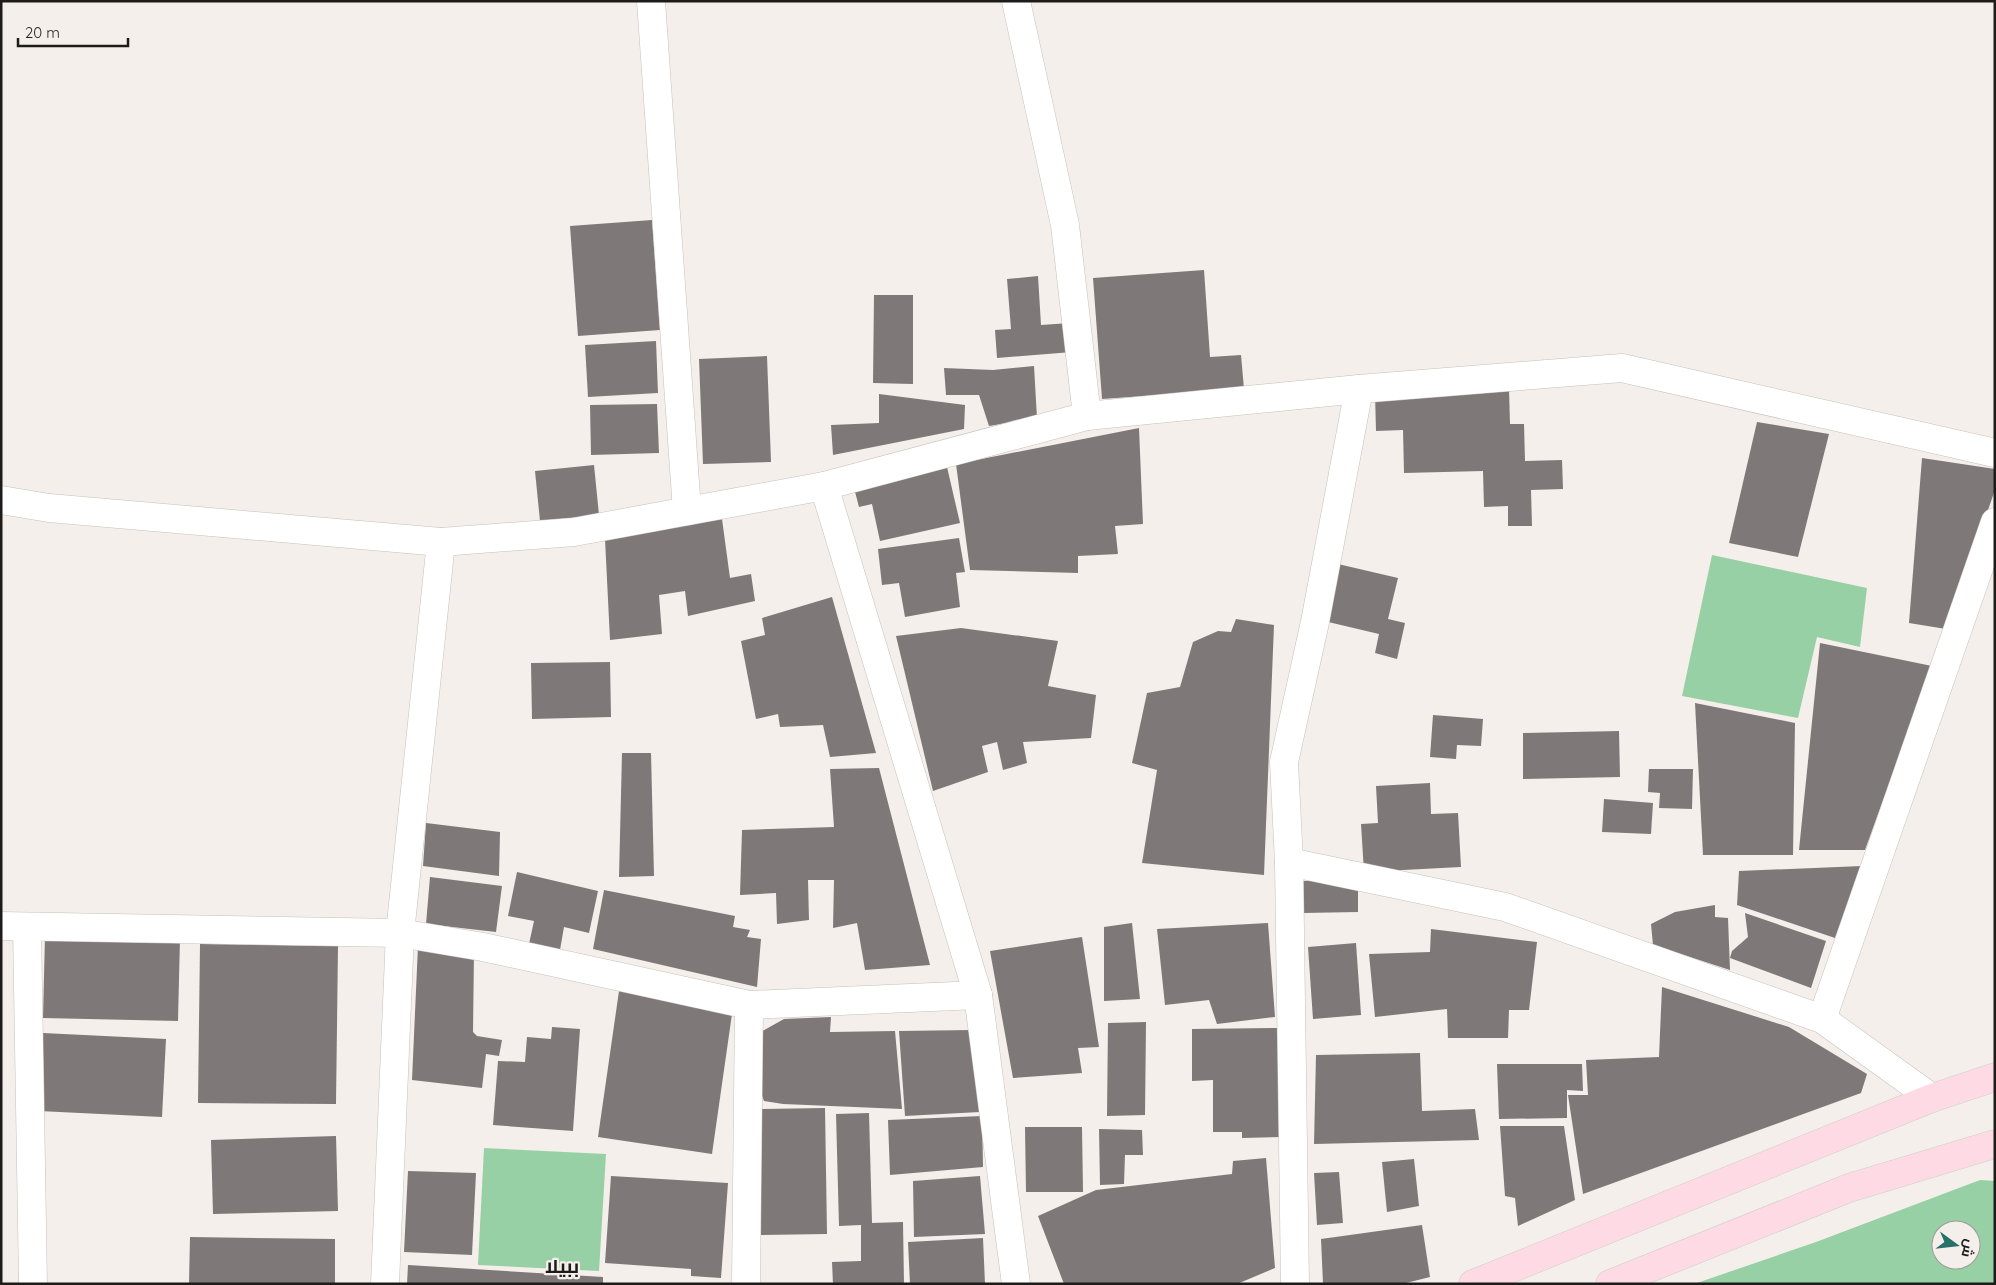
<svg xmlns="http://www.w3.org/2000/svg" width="1996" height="1285" font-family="Quicksand,Cairo,sans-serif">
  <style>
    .green { fill: #97d0a5; fill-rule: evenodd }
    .building { fill: #7f7878 }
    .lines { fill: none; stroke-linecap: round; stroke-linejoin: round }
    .minor-casing { stroke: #c6c1bc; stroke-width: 29 }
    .major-casing { stroke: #cecdcd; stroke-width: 29 }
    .minor { stroke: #fff; stroke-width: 28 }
    .major { stroke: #fddae4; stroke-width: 28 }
    .labels { text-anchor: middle; stroke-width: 4.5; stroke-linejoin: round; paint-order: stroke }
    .district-label { font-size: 19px; font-weight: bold; fill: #1e1c1a; stroke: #f4efea }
  </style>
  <rect width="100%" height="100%" fill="#f4efea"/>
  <g class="green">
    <path d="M1712 555 1867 588 1860 647 1817 637 1798 718 1682 696Z"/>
    <path d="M484 1148 606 1154 599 1271 478 1265Z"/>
    <path d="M1980 1180 1995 1181V1284H1694L1816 1242ZM1941 1230H1971V1260H1941Z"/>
  </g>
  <g class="building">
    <path d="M652 220 660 330 578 336 570 226Z"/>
    <path d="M1204 270 1210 357 1241 355 1244 389 1102 399 1093 278Z"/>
    <path d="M1038 276 1041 325 1070 323 1072 352 997 358 995 330 1011 329 1007 279Z"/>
    <path d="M874 295H913V384L873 383Z"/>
    <path d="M656 341 658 393 588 397 585 345Z"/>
    <path d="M767 356 771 462 703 464 699 359Z"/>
    <path d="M1034 366 1037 418 989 426 979 395H946L944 368 993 370Z"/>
    <path d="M1509 389 1510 424H1524L1525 461 1562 460 1563 489 1531 490 1532 526H1508V506L1484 507 1483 471 1404 473 1403 430 1376 431 1375 393Z"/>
    <path d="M879 394 965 405 964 429 833 455 831 425 879 423Z"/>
    <path d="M657 404 659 453 591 455 590 405Z"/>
    <path d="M1757 422 1829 434 1798 557 1729 543Z"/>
    <path d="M1139 428 1143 524 1115 526 1118 554 1078 556V573L970 570 956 464Z"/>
    <path d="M1922 458 1995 469V490L1946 629 1909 623Z"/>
    <path d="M594 465 599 515 540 521 535 471Z"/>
    <path d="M947 467 960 523 880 541 872 504 859 507 854 488Z"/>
    <path d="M722 519 730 578 751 574 755 601 688 616 685 591 659 595 662 634 610 640 605 539Z"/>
    <path d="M959 538 965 572 956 573 960 607 905 617 899 583 882 585 878 549Z"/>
    <path d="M1338 564 1398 578 1388 619 1405 623 1397 659 1375 653 1379 634 1324 621Z"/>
    <path d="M832 597 876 753 830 757 823 725 780 727 778 714 756 719 741 641 765 635 762 618Z"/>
    <path d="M1236 619 1274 625 1264 875 1142 863 1157 770 1132 763 1147 693 1180 687 1193 642 1218 631 1231 632Z"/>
    <path d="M961 628 1058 641 1048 686 1096 695 1091 738 1023 742 1027 763 1003 770 997 742 982 746 988 772 933 791 896 636Z"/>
    <path d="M1820 643 1932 666 1865 850H1799Z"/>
    <path d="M610 662 611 717 532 719 531 663Z"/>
    <path d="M1695 703 1795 723 1793 855H1703Z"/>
    <path d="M1433 715 1483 719 1481 746 1457 745 1456 759 1430 757Z"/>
    <path d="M1619 731 1620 777 1523 779V733Z"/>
    <path d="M622 753H651L654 876 619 877Z"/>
    <path d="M879 768 930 965 865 970 857 923 833 928 834 880H808L809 920 777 924 776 893 740 895 742 830 834 827 830 769Z"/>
    <path d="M1649 769H1693L1692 809 1659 808 1660 793 1648 792Z"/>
    <path d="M1430 783 1431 814 1458 813 1461 867 1364 872 1361 824 1378 823 1376 786Z"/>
    <path d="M1604 799 1653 803 1651 834 1602 832Z"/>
    <path d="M426 823 500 832 499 876 423 866Z"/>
    <path d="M1862 866 1835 938 1737 905 1739 871Z"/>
    <path d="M517 872 598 891 589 933 564 927 560 950 529 944 534 921 508 916Z"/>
    <path d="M430 877 502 886 496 932 426 924Z"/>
    <path d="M1358 880V912L1303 913V881Z"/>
    <path d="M604 890 735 916 733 927 750 930 747 937 761 939 757 987 593 949Z"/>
    <path d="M1715 905V917L1728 918 1730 970 1653 945 1651 924 1675 912Z"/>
    <path d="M1745 913 1826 941 1811 988 1730 958 1732 951 1748 937Z"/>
    <path d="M1132 923 1140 999 1104 1001V927Z"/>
    <path d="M1268 923 1275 1017 1217 1024 1209 1000 1165 1005 1157 929Z"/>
    <path d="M1431 929 1537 942 1529 1010H1509L1508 1038H1448L1447 1009 1375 1017 1369 954 1430 952Z"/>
    <path d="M45 935 180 938 178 1021 43 1018Z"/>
    <path d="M1082 937 1099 1047 1078 1048 1082 1073 1013 1078 990 951Z"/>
    <path d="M1356 943 1361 1015 1313 1019 1308 947Z"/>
    <path d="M200 944 338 946 336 1104 198 1103Z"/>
    <path d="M418 946 474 952 473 1032 477 1036 502 1040 499 1056 486 1054 482 1088 412 1080Z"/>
    <path d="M1662 987 1789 1027 1867 1074 1861 1093 1583 1194 1568 1095H1588L1586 1060 1659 1057Z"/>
    <path d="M619 991 733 1007 712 1154 598 1137Z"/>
    <path d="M831 1017 830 1032 895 1031 902 1109 783 1104 764 1101 758 1085 757 1034 784 1019Z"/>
    <path d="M1146 1022 1145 1115 1107 1116 1108 1023Z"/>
    <path d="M552 1027 580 1029 573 1131 493 1125 498 1061 525 1062 527 1037 551 1039Z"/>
    <path d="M1278 1028 1281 1137 1242 1138V1132H1213V1080L1192 1081V1029Z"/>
    <path d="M972 1030 980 1112 905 1116 899 1031Z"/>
    <path d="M43 1033 166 1039 162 1117 39 1111Z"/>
    <path d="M1420 1053 1422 1111 1475 1109 1479 1140 1314 1144 1316 1055Z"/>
    <path d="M1497 1064H1582L1583 1091 1567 1090V1118L1499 1119Z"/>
    <path d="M825 1108 827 1234 760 1235 758 1109Z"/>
    <path d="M869 1113 872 1223 903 1222 904 1284H833L832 1262 861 1261V1225L839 1226 836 1114Z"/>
    <path d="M982 1116 983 1167 890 1175 888 1120Z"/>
    <path d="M1500 1126H1564L1575 1200 1518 1226 1515 1198 1505 1196Z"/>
    <path d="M1025 1127H1082L1083 1192H1026Z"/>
    <path d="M1099 1129 1142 1130 1143 1155H1125L1124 1184 1100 1185Z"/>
    <path d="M336 1136 338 1211 213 1214 211 1140Z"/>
    <path d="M1266 1158 1275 1268 1237 1284H1064L1038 1216 1096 1190 1232 1174 1233 1161Z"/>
    <path d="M1414 1159 1419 1206 1387 1212 1382 1162Z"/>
    <path d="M408 1171 476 1173 472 1255 404 1252Z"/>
    <path d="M1339 1172 1343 1223 1317 1225 1314 1173Z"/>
    <path d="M611 1176 728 1183 721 1278 691 1276V1269L605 1263Z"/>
    <path d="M980 1176 985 1234 914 1237 913 1181Z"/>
    <path d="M1422 1225 1430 1277 1402 1284H1323L1321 1239Z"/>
    <path d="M190 1237 335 1239V1284H189Z"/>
    <path d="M983 1238 985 1284H910L908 1242Z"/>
    <path d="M408 1265 603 1277V1284H407Z"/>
  </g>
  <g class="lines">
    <defs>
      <g id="minor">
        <path d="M651 1 687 511"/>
        <path d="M1016 1 1065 225 1087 416"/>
        <path d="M824 486 1087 416 1359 389 1622 368 1995 453"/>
        <path d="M1 500 49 508 441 542 574 532 824 486 978 995 1016 1284"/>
        <path d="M1289 862 1284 762 1315 622 1359 389"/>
        <path d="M1 926 400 933 483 947 749 1005 978 995"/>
        <path d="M27 927 33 1284"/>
        <path d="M1822 1019 1995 522"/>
        <path d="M385 1284 400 933 441 542"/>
        <path d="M746 1284 749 1005"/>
        <path d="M1295 1284 1289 862 1505 907 1822 1019 1932 1098"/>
      </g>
      <g id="major">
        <path d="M1473 1284 1932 1098 1995 1077"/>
        <path d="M1610 1284 1849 1188 1995 1144"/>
      </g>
    </defs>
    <use href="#minor" class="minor-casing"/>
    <use href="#major" class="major-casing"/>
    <use href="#minor" class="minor"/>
    <use href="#major" class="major"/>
  </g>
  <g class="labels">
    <g class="district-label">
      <text x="562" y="1273">ببيلا</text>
    </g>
  </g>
  <rect width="1996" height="1285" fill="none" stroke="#1e1c1a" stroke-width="5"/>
  <g transform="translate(1956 1245) rotate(105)"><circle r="24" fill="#f4efea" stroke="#9e9b97"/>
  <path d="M0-4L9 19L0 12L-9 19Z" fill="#27716b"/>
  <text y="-8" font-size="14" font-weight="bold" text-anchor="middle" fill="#1e1c1a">ش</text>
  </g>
  <path d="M18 38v8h110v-8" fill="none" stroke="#1e1c1a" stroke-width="2.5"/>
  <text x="25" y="38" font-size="15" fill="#1e1c1a" stroke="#f4efea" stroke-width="4" paint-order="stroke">20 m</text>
</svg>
